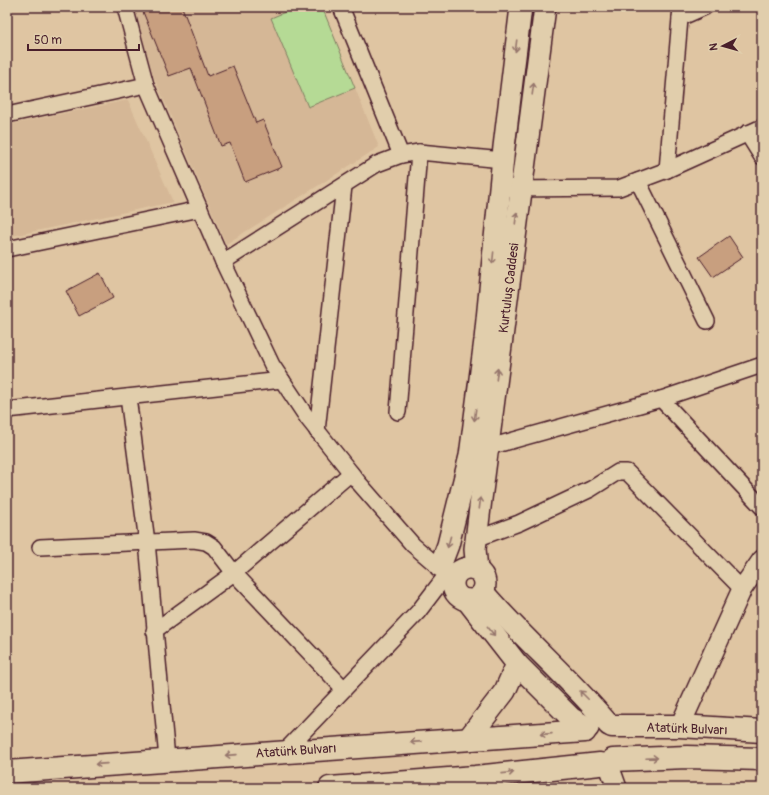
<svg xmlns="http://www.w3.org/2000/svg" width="769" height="795" font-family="Pangolin,sans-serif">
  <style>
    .built { fill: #d5b796 }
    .green { fill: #b5da95; stroke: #807c60 }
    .building { fill: #c89f7f; stroke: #4a1f2b }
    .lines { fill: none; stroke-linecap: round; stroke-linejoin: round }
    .minor-casing { stroke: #4a1f2b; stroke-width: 18 }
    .tertiary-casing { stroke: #4a1f2b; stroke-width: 22 }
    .secondary-casing { stroke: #4a1f2b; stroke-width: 24 }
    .primary-casing { stroke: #4a1f2b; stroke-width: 25 }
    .minor { stroke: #e1ceac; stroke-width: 15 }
    .tertiary { stroke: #e1ceac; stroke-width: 19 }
    .secondary { stroke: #e1ceac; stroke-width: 21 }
    .primary { stroke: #e1ceac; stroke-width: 22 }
    .oneway { stroke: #96766c }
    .labels { text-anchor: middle; stroke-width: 3.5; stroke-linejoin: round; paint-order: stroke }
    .street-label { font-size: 13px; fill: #4a1f2b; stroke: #e1ceac }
  </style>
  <rect width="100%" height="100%" fill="#dfc5a2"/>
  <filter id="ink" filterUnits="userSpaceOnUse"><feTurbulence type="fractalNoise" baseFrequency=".025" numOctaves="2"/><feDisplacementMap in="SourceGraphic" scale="8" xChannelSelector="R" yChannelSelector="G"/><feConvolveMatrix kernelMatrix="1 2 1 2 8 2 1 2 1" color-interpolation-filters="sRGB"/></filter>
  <g filter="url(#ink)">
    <g class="built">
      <path d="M134 7H322L379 147 226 244 153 75Z"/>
      <path d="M128 100 173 202 7 237V125Z"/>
    </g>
    <path class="green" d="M297 7H322L355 88 308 107 271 18Z"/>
    <g class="building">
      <path d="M141 7H182L208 76 233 66 256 123 263 120 282 167 245 182 230 143 221 146 191 68 169 76Z"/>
      <path d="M729 236 743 257 713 277 699 257Z"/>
      <path d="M100 273 113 298 79 316 66 291Z"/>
    </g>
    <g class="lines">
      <defs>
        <g id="minor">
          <path d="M125 7 146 85 223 262 272 365 308 419 359 483 413 545 454 580"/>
          <path d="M341 7 401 155"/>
          <path d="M680 18 705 7"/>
          <path d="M7 115 146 85"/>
          <path d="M747 133 762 157"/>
          <path d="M667 170 681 7"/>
          <path d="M638 181 707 321"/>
          <path d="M512 189 619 188 667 170 762 127"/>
          <path d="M7 249 200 209"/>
          <path d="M223 262 377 164 401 155 419 152 503 160"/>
          <path d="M128 397 147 542 167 759"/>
          <path d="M661 399 762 507"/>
          <path d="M7 410 282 380"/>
          <path d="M398 412 419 152"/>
          <path d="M317 431 344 186"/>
          <path d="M489 447 661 399 762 365"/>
          <path d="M476 539 519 523 591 489 618 472H627L742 589"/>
          <path d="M40 547 194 540 206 542 214 547 234 573 344 689"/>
          <path d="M154 631 234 573 351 473"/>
          <path d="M285 751 418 612 447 574"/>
        </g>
        <g id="tertiary">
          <path d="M680 726 742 589 762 560"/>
          <path d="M608 763 617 788"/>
        </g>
        <g id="secondary">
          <path d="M440 566 448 545 470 456 485 340 504 147 521 7"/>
          <circle cx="469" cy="584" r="16"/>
          <path d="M477 570 475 549 481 499 545 7"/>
          <path d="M483 592C523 639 570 678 609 725"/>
          <path d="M467 600 517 664 505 691 468 739"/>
          <path d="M517 664 571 718 588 728"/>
        </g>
        <g id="primary">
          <path d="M612 726H680L762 731"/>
          <path d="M613 760 687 757 762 759"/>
          <path d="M7 772 585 731"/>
          <path d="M330 788 475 777 600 764"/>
        </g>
      </defs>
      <use href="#minor" class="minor-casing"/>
      <use href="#tertiary" class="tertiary-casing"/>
      <use href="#secondary" class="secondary-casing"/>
      <use href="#primary" class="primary-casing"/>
      <use href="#minor" class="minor"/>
      <use href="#tertiary" class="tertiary"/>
      <use href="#secondary" class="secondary"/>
      <use href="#primary" class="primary"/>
    </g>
    <defs><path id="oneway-shaft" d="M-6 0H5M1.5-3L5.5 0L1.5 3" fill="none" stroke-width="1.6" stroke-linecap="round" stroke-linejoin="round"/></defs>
    <g class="oneway">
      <use href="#oneway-shaft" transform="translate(516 46) rotate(97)"/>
      <use href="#oneway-shaft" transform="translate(533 89) rotate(-82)"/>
      <use href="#oneway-shaft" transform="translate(516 218) rotate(-83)"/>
      <use href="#oneway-shaft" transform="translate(493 258) rotate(96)"/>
      <use href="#oneway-shaft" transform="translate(497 374) rotate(-83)"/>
      <use href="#oneway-shaft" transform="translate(475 415) rotate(97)"/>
      <use href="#oneway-shaft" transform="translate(480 503) rotate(-83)"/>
      <use href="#oneway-shaft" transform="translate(449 542) rotate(105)"/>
      <use href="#oneway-shaft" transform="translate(491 631) rotate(52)"/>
      <use href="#oneway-shaft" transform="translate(584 695) rotate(-135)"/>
      <use href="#oneway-shaft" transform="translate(546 734) rotate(176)"/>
      <use href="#oneway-shaft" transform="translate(416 742) rotate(176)"/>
      <use href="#oneway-shaft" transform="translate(231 755) rotate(176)"/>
      <use href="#oneway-shaft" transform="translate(652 758) rotate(-2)"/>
      <use href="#oneway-shaft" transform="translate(101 764) rotate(176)"/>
      <use href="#oneway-shaft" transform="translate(508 773) rotate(-6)"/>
    </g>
  </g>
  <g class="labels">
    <g class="street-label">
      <text transform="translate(508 288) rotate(-83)" y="5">Kurtuluş Caddesi</text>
      <text transform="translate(687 728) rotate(2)" y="5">Atatürk Bulvarı</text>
      <text transform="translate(296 750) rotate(-4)" y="5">Atatürk Bulvarı</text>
    </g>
  </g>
  <rect width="769" height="795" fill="none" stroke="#e1ceac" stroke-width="24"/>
  <rect x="12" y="12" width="745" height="771" fill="none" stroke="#4a1f2b" stroke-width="1.5" filter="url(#ink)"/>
  <g transform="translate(723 46) rotate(264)" stroke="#e1ceac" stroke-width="3" paint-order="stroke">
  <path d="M0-3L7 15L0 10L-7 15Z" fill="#4a1f2b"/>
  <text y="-6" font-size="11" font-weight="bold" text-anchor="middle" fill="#4a1f2b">N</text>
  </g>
  <path d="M28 44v6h111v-6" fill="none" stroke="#4a1f2b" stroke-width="2"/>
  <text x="34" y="44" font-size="12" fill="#4a1f2b" stroke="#e1ceac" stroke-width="3" paint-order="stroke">50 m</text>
</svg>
